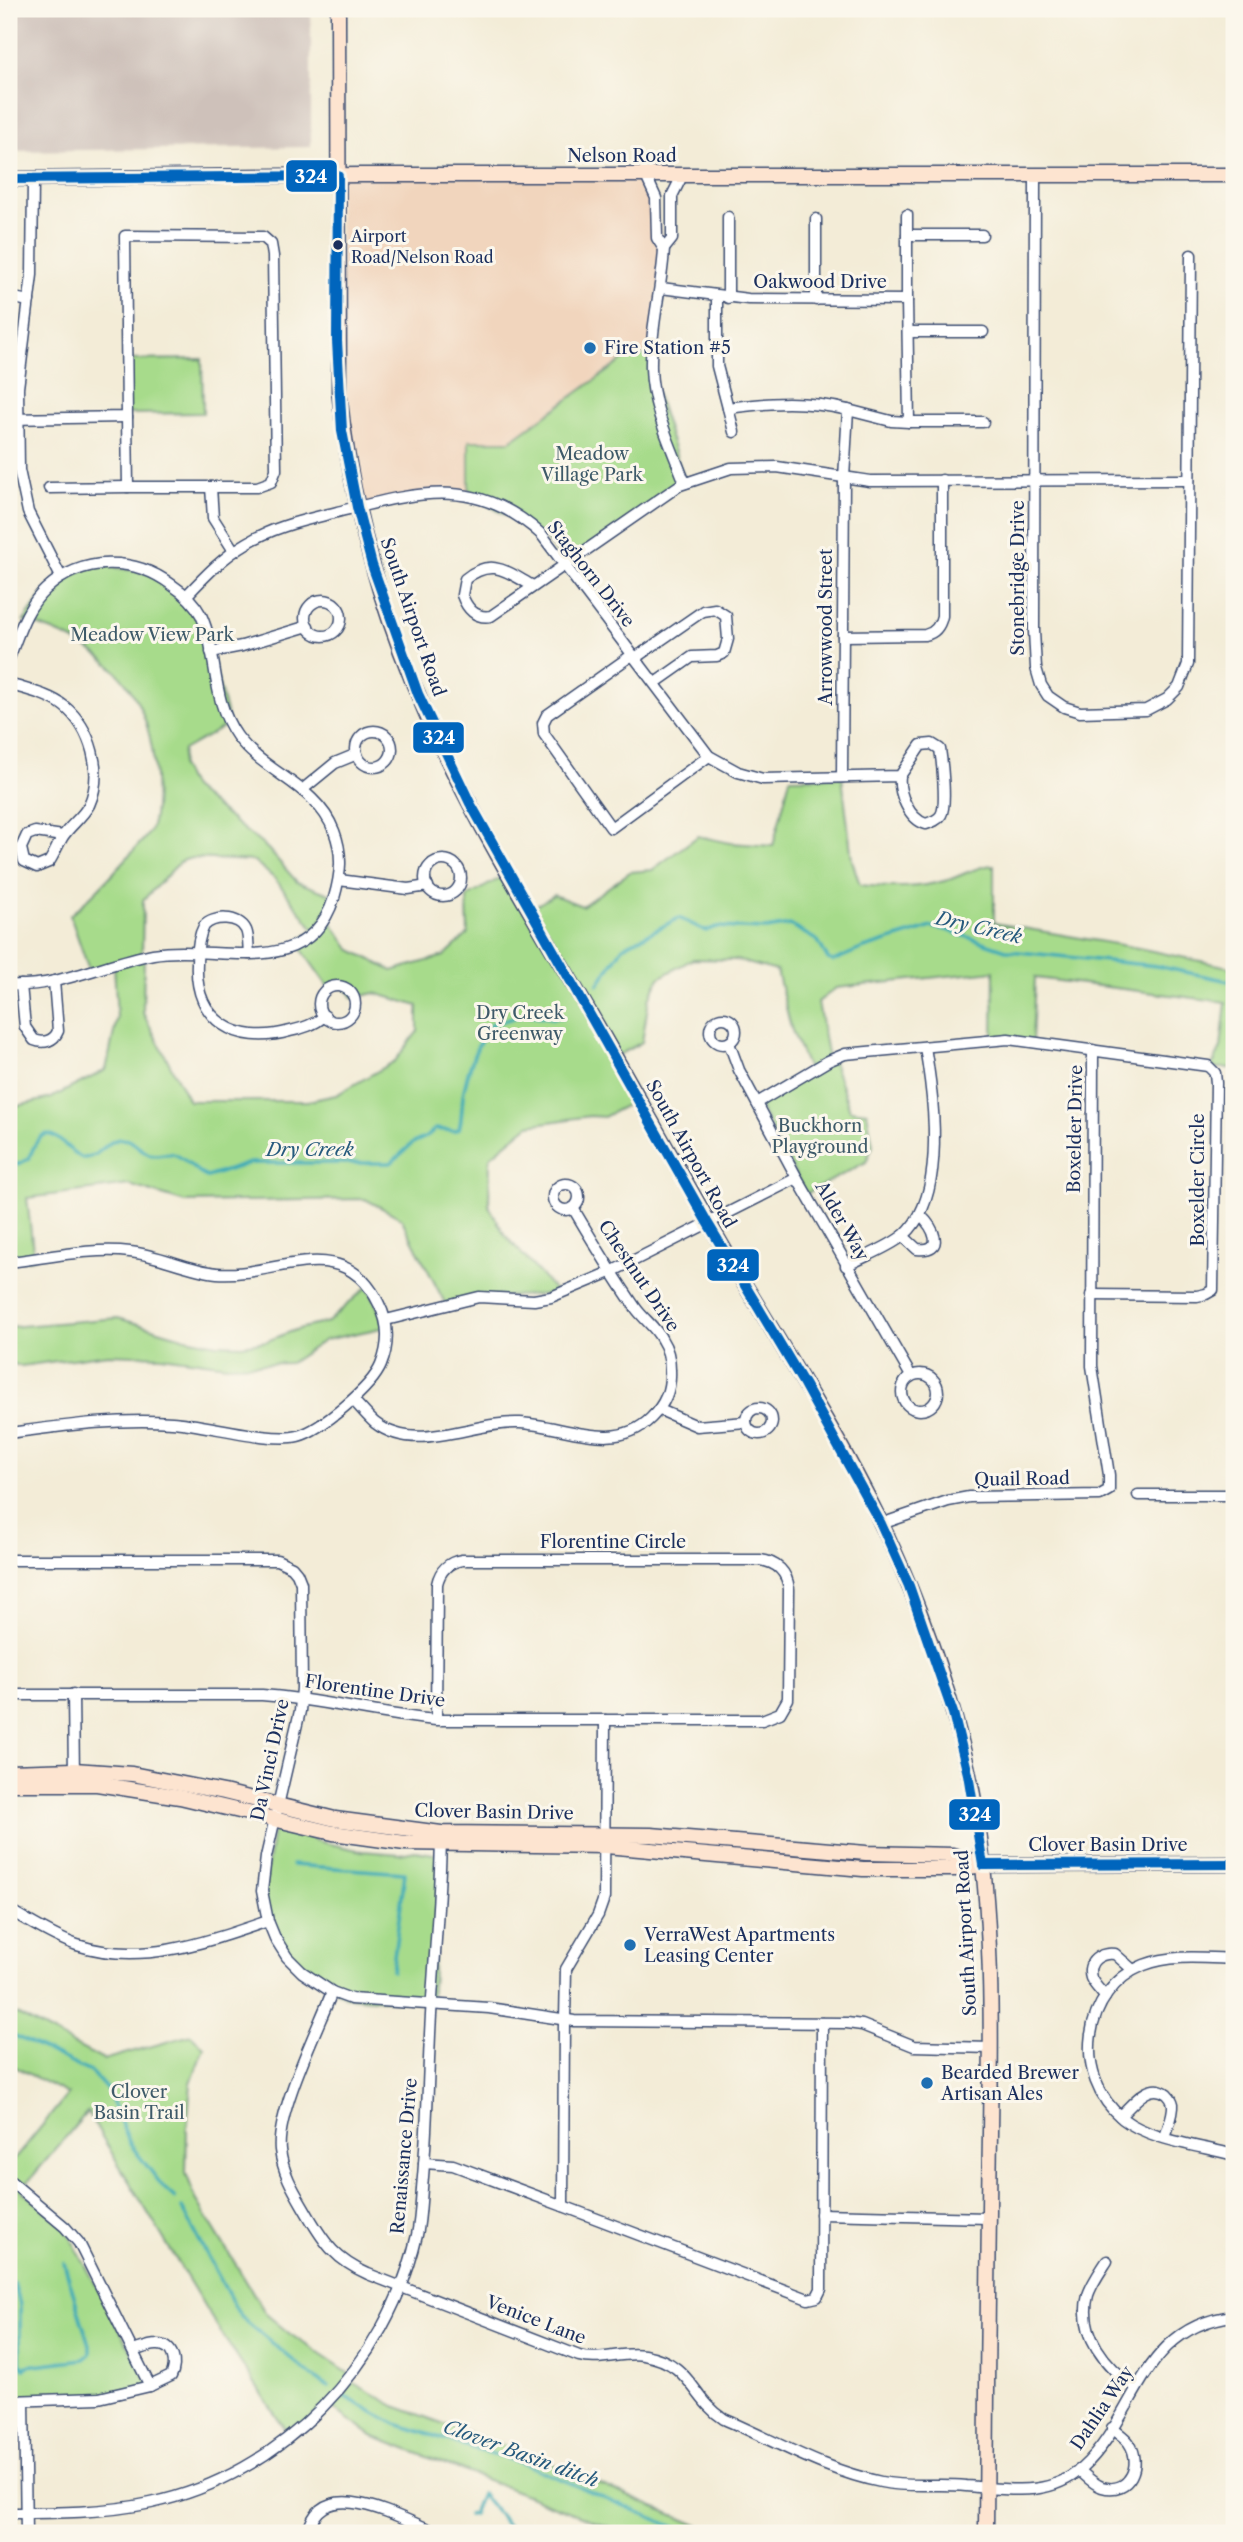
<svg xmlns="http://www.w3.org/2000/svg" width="1243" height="2542" font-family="'Libre Caslon Text',serif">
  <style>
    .built { fill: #f1d5bd }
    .industrial { fill: #cec1ba }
    .green { fill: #a7db8b; stroke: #618574; stroke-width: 2; fill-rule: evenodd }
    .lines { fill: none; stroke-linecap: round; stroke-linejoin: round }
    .stream { stroke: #3babb7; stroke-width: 3.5 }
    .street-casing { stroke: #3b4b70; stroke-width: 13 }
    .secondary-casing { stroke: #3b4b70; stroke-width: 17 }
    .street { stroke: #fff; stroke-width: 10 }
    .secondary { stroke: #fde4d0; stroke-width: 14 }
    .bus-1-casing { stroke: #fbf7ec; stroke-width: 16 }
    .bus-1 { stroke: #0065bd; stroke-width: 10 }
    .bus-dot { fill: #1b2f5e; stroke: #fbf7ec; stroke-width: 2.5 }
    .poi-dot { fill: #1f6fb2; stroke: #fbf7ec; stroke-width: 2.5 }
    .labels { text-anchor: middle; stroke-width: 6; stroke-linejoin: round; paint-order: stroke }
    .bus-label { font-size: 16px; fill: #1b2f5e; stroke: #fbf7ec; text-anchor: start }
    .street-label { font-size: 18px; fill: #1b2f5e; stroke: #fbf7ec }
    .poi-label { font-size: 18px; fill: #1b2f5e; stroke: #fbf7ec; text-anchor: start }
    .park-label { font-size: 18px; fill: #3e5a69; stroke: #fbf7ec }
    .water-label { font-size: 19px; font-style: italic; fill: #265a7d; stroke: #fbf7ec }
    .line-badge { stroke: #fbf7ec; stroke-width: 2.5 }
    .badge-label { font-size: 19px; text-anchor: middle; font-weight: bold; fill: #fff }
  </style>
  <rect width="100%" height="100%" fill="#fbf7ec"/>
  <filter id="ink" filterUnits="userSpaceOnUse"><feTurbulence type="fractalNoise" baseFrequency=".0143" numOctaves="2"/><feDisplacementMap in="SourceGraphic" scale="14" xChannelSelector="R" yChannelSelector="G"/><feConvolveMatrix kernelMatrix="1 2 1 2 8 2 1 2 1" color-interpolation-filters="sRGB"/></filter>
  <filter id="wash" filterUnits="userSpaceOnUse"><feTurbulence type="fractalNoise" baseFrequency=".00686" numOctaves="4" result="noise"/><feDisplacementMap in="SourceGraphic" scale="28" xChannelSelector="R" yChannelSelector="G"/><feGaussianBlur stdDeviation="1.57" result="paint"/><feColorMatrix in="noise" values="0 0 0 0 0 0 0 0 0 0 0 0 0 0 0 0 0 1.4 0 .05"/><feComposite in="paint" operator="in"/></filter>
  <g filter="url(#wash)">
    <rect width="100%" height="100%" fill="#f3ecd7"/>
    <path class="built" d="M338 176H646L664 249 651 355H630L509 441H469V495L452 493 357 507 348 464Z"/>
    <path class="industrial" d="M9 9H311V147L9 151Z"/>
    <g class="green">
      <path d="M630 355H651L652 380 685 483 566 564 542 535 469 495V441H510Z"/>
      <path d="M202 359 203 413 127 414 126 360Z"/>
      <path d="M9 366H19L18 419H9Z"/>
      <path d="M95 564 158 575 201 615 229 724 183 750 181 766 192 788 268 849 297 882 335 896 326 915 350 949 392 971 444 956 468 934 467 897 509 873 530 909 554 895 582 906 630 872 652 870 698 836 730 843 773 846 790 778 842 777 852 860 860 885C892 888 916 889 948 880 964 875 976 866 994 865V923L1138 948 1234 968V1068H1211L1221 1048 1226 1002 1035 978 1032 1041 993 1039 994 971 836 988 818 1002 828 1060 832 1059 850 1110 867 1112 873 1146 866 1162 806 1194 757 1103 809 1072 791 1028 777 971 736 960 693 959 659 978 649 999 642 1042 615 1057 638 1099 604 1117 590 1116 529 1125 490 1157 489 1206 505 1235 558 1294 485 1297 446 1305 401 1218 365 1199 185 1202 129 1185 27 1198 34 1259 9 1262V1108L51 1098 106 1070 117 1018 114 964 89 970 70 915C94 895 114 873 134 850 139 844 148 836 151 829 157 812 156 783 154 765 147 681 100 644 24 621L47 588ZM192 858 254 861 275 879 314 929 297 943 329 988C340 984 349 988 353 998L375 993 418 1006V1031L395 1061 336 1095 308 1101H189L143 1013 144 956H142L143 900 181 861Z"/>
      <path d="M368 1286 386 1327 325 1340 290 1363 227 1365 161 1356 108 1354 21 1366 9 1363V1327L118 1318 186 1338 217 1344 242 1345 267 1341 298 1329 328 1322Z"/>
      <path d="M273 1827 297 1832 317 1841 362 1851 400 1854 415 1851 440 1855 431 2003 346 1997 292 1964 263 1901Z"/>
      <path d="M9 2010 103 2060 191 2035 204 2047 191 2083 187 2128 186 2173 196 2199 266 2314 290 2334 351 2375 348 2380 395 2406 538 2458 716 2533H625L372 2436 327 2404 290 2437 217 2327 87 2112 21 2190 65 2227 150 2386 130 2392 9 2401V2166L68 2094 9 2064Z"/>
    </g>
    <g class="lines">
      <g class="stream">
        <path d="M598 985 623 947 679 918 706 931 716 927 766 929 790 925 818 941 828 959 833 961 861 949 932 927 947 930 1009 951 1156 966 1234 982"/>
        <path d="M9 1168 29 1159C31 1154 34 1144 38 1140 52 1121 70 1156 83 1158 98 1159 107 1139 121 1139 132 1138 140 1150 149 1154 158 1157 168 1151 176 1155 188 1160 195 1173 207 1177L250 1163H391L413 1143 426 1137 435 1129 454 1131 459 1129C463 1115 461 1104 464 1090 468 1070 477 1040 492 1024L526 1014 553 1018 563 1017"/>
        <path d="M292 1865 405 1873 392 1971"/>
        <path d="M9 2033 92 2073 108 2091 130 2144 164 2188 175 2198"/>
        <path d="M182 2208 240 2316 313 2377 329 2387"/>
        <path d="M14 2283 20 2305V2362L25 2369 27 2366 84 2359 90 2354V2348L64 2263"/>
        <path d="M345 2397 396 2424 524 2464 689 2533"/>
        <path d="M481 2493 513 2533"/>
        <path d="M468 2515 473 2514 481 2493"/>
      </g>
    </g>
  </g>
  <g filter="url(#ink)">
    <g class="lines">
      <defs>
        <g id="street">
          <path d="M1035 174 1034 631 1036 668 1041 685 1048 696 1064 707 1080 712 1146 710 1167 699 1179 687 1188 664 1191 255"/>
          <path d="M646 176 656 198 657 238 664 249C662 288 650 328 651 368 652 408 671 446 685 483"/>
          <path d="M33 179 32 275 18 388 19 470 28 512 61 577"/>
          <path d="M816 219V300"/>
          <path d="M907 235H982"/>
          <path d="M664 249 672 239V196L682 176"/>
          <path d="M661 288 748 299 907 300 909 422 891 421 848 410 844 478 842 777"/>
          <path d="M717 296V366L728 408C770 402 807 400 848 410"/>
          <path d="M9 297 29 301"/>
          <path d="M728 298V217"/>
          <path d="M907 300V215"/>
          <path d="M908 332H983"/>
          <path d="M728 408 734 432"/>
          <path d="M127 417 128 487H211"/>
          <path d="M9 419 127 417 125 236 263 237 271 244 273 256 276 470 271 482 257 487H211L213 518 234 551"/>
          <path d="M909 422H983"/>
          <path d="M49 488 128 487"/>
          <path d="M533 586C507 572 492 557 465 579L462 595C467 609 476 619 491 616L680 485 731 468 777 467 870 481 1189 480"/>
          <path d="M187 595C205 576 223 557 247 543 275 526 306 520 337 512 415 493 476 474 542 535L709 756 738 772 763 779 900 776 921 745 932 744 940 749C942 762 947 805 941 815 938 820 932 822 926 824 909 819 898 793 900 776"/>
          <circle cx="323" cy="618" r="18"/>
          <path d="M843 636 925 635C935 633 940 626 942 616V480"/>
          <path d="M211 652 242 646 308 626"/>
          <path d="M632 655 547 715 543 723 544 734 611 828 709 756"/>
          <path d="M9 658C19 633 26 607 46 589 82 556 134 556 172 585 184 593 194 602 201 615 219 655 210 698 237 736 264 773 317 786 334 831 343 854 341 874 334 898 307 983 216 943 153 954 105 963 58 988 9 985"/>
          <path d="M635 658 703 611 715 609 726 616 728 639 724 653 717 656 692 657 655 683"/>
          <path d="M9 684C26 690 49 694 64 706 91 728 104 772 89 805 82 818 69 826 62 838 57 846 54 855 49 862L37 867 24 861 21 848 27 835 35 832 63 836"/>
          <circle cx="374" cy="749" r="18"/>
          <path d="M302 790 335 763 357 754"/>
          <circle cx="443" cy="878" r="18"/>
          <path d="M339 880 408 889 428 886"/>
          <path d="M249 954C248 946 249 937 246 930 239 915 213 916 204 926 198 937 197 950 197 963 194 1021 237 1046 290 1031 303 1028 314 1025 325 1016"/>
          <path d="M21 985 25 1027 34 1040C44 1044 54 1041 58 1031L54 981"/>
          <circle cx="337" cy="1004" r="18"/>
          <circle cx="723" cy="1031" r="13"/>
          <path d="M729 1043 739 1070 797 1178 911 1376"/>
          <path d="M757 1103 828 1061 845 1054 1008 1039 1208 1066 1215 1073 1216 1083 1213 1290 1206 1294 1197 1296 1091 1295"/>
          <circle cx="566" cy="1197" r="13"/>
          <path d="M903 1236 917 1249C947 1252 933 1227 920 1215"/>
          <path d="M9 1262C46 1258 93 1247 130 1252 160 1255 187 1270 217 1273 276 1278 343 1229 379 1304 389 1323 389 1345 381 1365 372 1387 321 1430 298 1436 271 1443 205 1424 172 1422 117 1418 63 1426 9 1433"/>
          <path d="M846 1266C865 1256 888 1248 904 1235 947 1197 934 1099 925 1047"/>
          <path d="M386 1320 479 1297 534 1300 551 1297 611 1272 797 1178"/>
          <circle cx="920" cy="1392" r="18"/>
          <path d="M353 1400C360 1407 367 1416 375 1423 417 1455 472 1421 520 1423 564 1425 615 1454 651 1418 665 1404 671 1390 670 1370 670 1359 668 1349 662 1340 656 1327 643 1319 635 1307 613 1275 593 1242 573 1208"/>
          <circle cx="759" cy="1421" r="13"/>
          <path d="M660 1410 697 1426 746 1422"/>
          <path d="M1138 1495H1234"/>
          <path d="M881 1524 948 1501 969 1497 1100 1495 1109 1490V1475L1092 1366 1093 1050"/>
          <path d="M9 1560H277L292 1567 297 1573 301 1583 302 1688 300 1711 266 1857 262 1891 268 1921 275 1938 287 1957 302 1972 332 1992 351 1999 489 2008 574 2021 847 2023 862 2025 914 2046 991 2048"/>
          <path d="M73 1694 74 1776"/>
          <path d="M9 1695H262C321 1699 378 1715 436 1720H762L780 1713 788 1699 789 1589C787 1572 777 1562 760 1560H462C449 1562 440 1570 437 1584L436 1720"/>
          <path d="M9 1910C31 1922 53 1937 77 1945 142 1966 206 1942 268 1921"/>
          <path d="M1234 1959C1205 1958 1172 1954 1144 1965 1082 1990 1071 2077 1123 2119 1150 2140 1201 2146 1234 2155"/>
          <path d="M332 1992C317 2030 276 2113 280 2150 283 2175 296 2194 308 2215 325 2244 336 2260 368 2274L579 2356C601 2362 622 2351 644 2355 692 2363 691 2398 724 2419 775 2441 826 2471 881 2482 910 2488 938 2483 966 2486 1007 2489 1049 2498 1082 2468 1138 2417 1140 2326 1234 2316"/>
          <path d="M1105 1997C1101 1991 1094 1985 1091 1978 1086 1961 1101 1952 1115 1954L1133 1970"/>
          <path d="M564 2019 563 2206 808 2299 817 2297 821 2289 822 2023"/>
          <path d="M565 2020 566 1969 598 1915 604 1898 605 1720"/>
          <path d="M1120 2116C1132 2105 1149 2080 1167 2094 1170 2097 1172 2099 1173 2104 1174 2114 1168 2127 1165 2137"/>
          <path d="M424 2163 453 2165 563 2206"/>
          <path d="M9 2180 65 2227 79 2243 150 2386 99 2398 9 2401"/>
          <path d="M821 2214 988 2218"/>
          <path d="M1107 2261C1100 2272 1092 2283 1088 2295 1078 2334 1106 2368 1136 2387"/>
          <path d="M133 2351C140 2349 149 2345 157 2345 174 2344 177 2364 171 2376L150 2386"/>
          <path d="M24 2401 26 2533"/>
          <path d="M1079 2470C1086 2476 1093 2484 1102 2487 1130 2495 1143 2464 1129 2443 1125 2437 1118 2433 1112 2428"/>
          <path d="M9 2513C56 2513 104 2513 151 2503 282 2475 388 2365 417 2235 421 2216 421 2196 423 2177 427 2130 428 2082 430 2034 433 1969 440 1903 441 1838"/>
          <path d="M308 2533C321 2471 403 2520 438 2533"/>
        </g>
        <g id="secondary">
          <path d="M338 9 339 391C351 514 388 633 440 744 484 837 539 926 591 1015 643 1105 692 1196 745 1285 804 1383 867 1482 910 1588 941 1666 968 1748 979 1832 996 1957 990 2084 989 2211 987 2318 987 2426 986 2533"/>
          <path d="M9 179 361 175H1234"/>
          <path d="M9 1772 74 1770 132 1774 224 1792 335 1819 441 1833 651 1835 866 1853 953 1855 978 1863"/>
          <path d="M9 1784H97L180 1797 333 1833 405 1843 606 1846 863 1869H956L983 1865 1234 1864"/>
        </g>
      </defs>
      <use href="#street" class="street-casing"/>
      <use href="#secondary" class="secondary-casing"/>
      <use href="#street" class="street"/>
      <use href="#secondary" class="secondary"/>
      <defs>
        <path id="bus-1" d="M9 179 338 176 337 341 342 431 357 507 372 565 418 694 470 803 707 1222 804 1384 881 1524 909 1586 953 1713 968 1774 983 1865 1234 1864"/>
      </defs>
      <use href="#bus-1" class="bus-1-casing"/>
      <use href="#bus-1" class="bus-1"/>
    </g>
  </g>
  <circle class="bus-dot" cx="338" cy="245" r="6"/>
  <g class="poi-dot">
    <circle cx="590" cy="348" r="7"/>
    <circle cx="630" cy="1945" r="7"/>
    <circle cx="927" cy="2083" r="7"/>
  </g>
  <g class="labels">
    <g class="bus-label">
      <text x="351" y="242">Airport<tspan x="351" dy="21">Road/Nelson Road</tspan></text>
    </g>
    <g class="street-label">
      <text x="622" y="162">Nelson Road</text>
      <text x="820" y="288">Oakwood Drive</text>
      <text transform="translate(591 574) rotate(52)" y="6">Staghorn Drive</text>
      <text transform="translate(1018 578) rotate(-90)" y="6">Stonebridge Drive</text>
      <text transform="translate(413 617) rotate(71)" y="6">South Airport Road</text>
      <text transform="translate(826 627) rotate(-90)" y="6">Arrowwood Street</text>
      <text transform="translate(1075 1129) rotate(-89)" y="6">Boxelder Drive</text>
      <text transform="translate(691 1154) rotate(61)" y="6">South Airport Road</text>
      <text transform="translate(1198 1180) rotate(-90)" y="6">Boxelder Circle</text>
      <text transform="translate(842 1221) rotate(60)" y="6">Alder Way</text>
      <text transform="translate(639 1276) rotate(56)" y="6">Chestnut Drive</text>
      <text transform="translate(1022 1479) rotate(-1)" y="6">Quail Road</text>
      <text x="613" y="1548">Florentine Circle</text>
      <text transform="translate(375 1691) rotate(8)" y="6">Florentine Drive</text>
      <text transform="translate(270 1760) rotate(-78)" y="6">Da Vinci Drive</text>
      <text transform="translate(494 1812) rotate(1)" y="6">Clover Basin Drive</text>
      <text x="1108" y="1851">Clover Basin Drive</text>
      <text transform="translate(966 1933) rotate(-93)" y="6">South Airport Road</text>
      <text transform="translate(404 2156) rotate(-85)" y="6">Renaissance Drive</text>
      <text transform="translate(536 2320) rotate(21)" y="6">Venice Lane</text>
      <text transform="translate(1102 2408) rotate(-56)" y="6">Dahlia Way</text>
    </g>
    <g class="poi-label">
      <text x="604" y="354">Fire Station #5</text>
      <text x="644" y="1941">VerraWest Apartments<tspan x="644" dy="21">Leasing Center</tspan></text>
      <text x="941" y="2079">Bearded Brewer<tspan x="941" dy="21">Artisan Ales</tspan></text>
    </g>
    <g class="park-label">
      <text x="592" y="460">Meadow<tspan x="592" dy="21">Village Park</tspan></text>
      <text x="152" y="641">Meadow View Park</text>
      <text x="520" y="1019">Dry Creek<tspan x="520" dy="21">Greenway</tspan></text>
      <text x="820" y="1132">Buckhorn<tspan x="820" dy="21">Playground</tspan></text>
      <text x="139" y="2098">Clover<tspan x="139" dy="21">Basin Trail</tspan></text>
    </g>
    <g class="water-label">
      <text transform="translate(979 927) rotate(13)" y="7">Dry Creek</text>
      <text x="310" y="1156">Dry Creek</text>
      <text transform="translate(521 2453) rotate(20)" y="7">Clover Basin ditch</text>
    </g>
  </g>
  <g class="line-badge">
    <rect x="285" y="159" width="53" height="34" rx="7" fill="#0065bd"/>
    <rect x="412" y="721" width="53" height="33" rx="7" fill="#0065bd"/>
    <rect x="706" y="1248" width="54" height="34" rx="7" fill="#0065bd"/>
    <rect x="948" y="1798" width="53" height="33" rx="7" fill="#0065bd"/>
  </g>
  <g class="badge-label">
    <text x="311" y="183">324</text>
    <text x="439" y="744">324</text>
    <text x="733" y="1272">324</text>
    <text x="975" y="1821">324</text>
  </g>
  <rect width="1243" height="2542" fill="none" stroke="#fbf7ec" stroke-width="35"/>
</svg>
